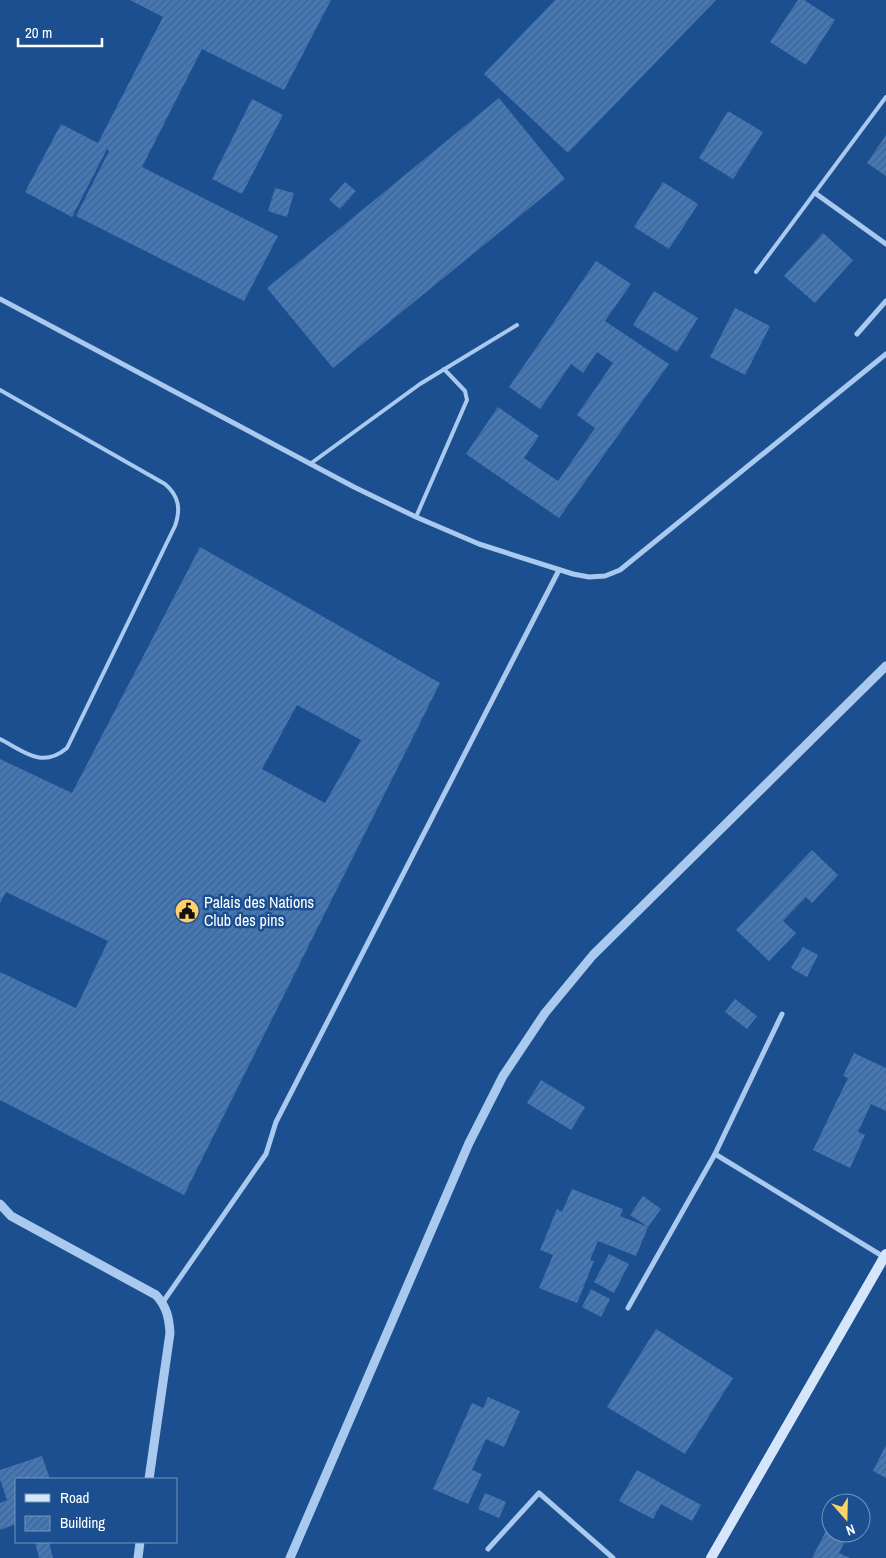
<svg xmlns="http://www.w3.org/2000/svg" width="886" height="1558" font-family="'Archivo Narrow',sans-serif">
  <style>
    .building { fill: url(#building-hatch); fill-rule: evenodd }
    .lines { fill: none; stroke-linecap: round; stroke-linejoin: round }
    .service { stroke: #a9c9ee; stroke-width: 4 }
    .minor { stroke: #a9c9ee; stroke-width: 5 }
    .tertiary { stroke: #a9c9ee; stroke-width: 9 }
    .secondary { stroke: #d6e6fa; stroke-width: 10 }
    .labels { text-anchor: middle; stroke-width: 5; stroke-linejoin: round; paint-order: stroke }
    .poi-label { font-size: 16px; fill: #fff; stroke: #1b4f8f; text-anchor: start }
  </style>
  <defs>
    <pattern id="building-hatch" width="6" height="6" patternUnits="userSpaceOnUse" patternTransform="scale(1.25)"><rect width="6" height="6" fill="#4478b7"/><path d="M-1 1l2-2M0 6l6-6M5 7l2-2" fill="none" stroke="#486282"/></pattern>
  </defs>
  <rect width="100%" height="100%" fill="#1b4f8f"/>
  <g class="building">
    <path d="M130 0H331L284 90 202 49 142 167 278 236 244 301 76 216 109 151 107 149 72 217 25 192 61 124 98 143 163 17Z"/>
    <path d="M555 0H716L568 153 484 74Z"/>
    <path d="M798 0H804L835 20 806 65 770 42Z"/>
    <path d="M499 98 565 179 333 368 267 288Z"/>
    <path d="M252 99 283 115 242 194 212 179Z"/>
    <path d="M728 111 763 132 733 179 699 158Z"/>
    <path d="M886 135V176L867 163Z"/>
    <path d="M345 182 356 191 340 209 329 200Z"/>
    <path d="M663 182 698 204 669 249 634 227Z"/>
    <path d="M275 188 294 193 287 217 268 211Z"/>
    <path d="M823 233 853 260 815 303 784 276Z"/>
    <path d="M596 261 631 284 605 321 669 364 559 518 466 454 498 407 539 436 524 458 558 481 595 428 577 415 613 363 597 352 583 373 571 364 540 409 509 387Z"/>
    <path d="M654 291 698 318 677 352 633 325Z"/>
    <path d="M735 308 770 326 745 375 710 357Z"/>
    <path d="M200 547 440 683 184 1195 0 1100V972L76 1008 108 941 6 892 0 903V759L72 793ZM297 705 361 740 325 803 262 769Z"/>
    <path d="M812 850 838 875 812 903 806 897 783 921 796 933 769 961 736 930Z"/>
    <path d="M803 947 818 955 807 977 791 968Z"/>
    <path d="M735 999 757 1016 747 1029 725 1012Z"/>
    <path d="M854 1053 886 1068V1111L871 1104 858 1132 865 1135 850 1168 813 1150 848 1078 843 1076Z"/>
    <path d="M541 1080 585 1107 571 1130 527 1103Z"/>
    <path d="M572 1189 623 1209 620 1216 648 1227 636 1256 598 1241 590 1260 594 1261 577 1303 539 1288 553 1255 540 1250 557 1209 562 1212Z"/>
    <path d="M643 1196 661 1209 648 1227 630 1215Z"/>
    <path d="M609 1254 629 1264 614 1293 594 1282Z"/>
    <path d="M591 1289 610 1299 601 1317 582 1307Z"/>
    <path d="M656 1329 733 1378 685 1454 607 1407Z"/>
    <path d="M488 1397 520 1411 504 1447 486 1439 472 1470 482 1474 468 1504 433 1489 472 1403 483 1408Z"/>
    <path d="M886 1445V1478L873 1471Z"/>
    <path d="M42 1456 50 1479H16V1524L0 1530V1503L7 1500 0 1479V1470Z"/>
    <path d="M637 1470 701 1505 692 1521 661 1504 653 1519 619 1501Z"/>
    <path d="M485 1493 506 1502 499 1518 478 1509Z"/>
    <path d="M828 1527 831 1529V1533H839L847 1537 839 1553 850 1558H812Z"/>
    <path d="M35 1542H49L53 1558H39Z"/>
  </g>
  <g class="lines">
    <g class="service">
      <path d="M756 272 886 97"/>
      <path d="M0 390 165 484C179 496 181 509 175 526L67 748C42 769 25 752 0 739"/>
      <path d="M310 464 420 384 517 325"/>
      <path d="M416 517 467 400 465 391 444 369"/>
    </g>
    <g class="minor">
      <path d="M815 193 886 244"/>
      <path d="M0 299 354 487 416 517 479 544 573 574 589 577 605 576 620 570 886 354"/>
      <path d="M857 334 886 301"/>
      <path d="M715 1154 782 1014"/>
      <path d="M163 1302 266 1154 276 1122 559 570"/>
      <path d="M628 1308 715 1154 884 1257"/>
      <path d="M488 1549 539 1493 613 1558"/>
    </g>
    <g class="tertiary">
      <path d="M0 1204 11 1216 156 1295C167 1307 169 1318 170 1333L149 1479"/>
      <path d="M138 1558 140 1542"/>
      <path d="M290 1558 469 1143 503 1076 545 1013 593 955 886 666"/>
    </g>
    <path class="secondary" d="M711 1558 886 1254"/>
  </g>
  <defs>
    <symbol id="civic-disc" viewBox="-11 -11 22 22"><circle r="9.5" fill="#ffd166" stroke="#1b4f8f"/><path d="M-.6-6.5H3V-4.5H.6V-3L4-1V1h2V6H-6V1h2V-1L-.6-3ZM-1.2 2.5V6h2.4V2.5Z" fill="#111"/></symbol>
  </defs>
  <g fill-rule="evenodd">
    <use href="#civic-disc" x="173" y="897" width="28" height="28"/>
  </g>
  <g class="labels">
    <g class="poi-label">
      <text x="204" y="908">Palais des Nations<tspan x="204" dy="18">Club des pins</tspan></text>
    </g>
  </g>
  <rect x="15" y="1478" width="162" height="65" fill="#1b4f8f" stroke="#7695bc"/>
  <rect x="25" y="1494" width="25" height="8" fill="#d6e6fa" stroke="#7695bc"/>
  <text x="60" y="1503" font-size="15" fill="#ffffff">Road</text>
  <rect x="25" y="1516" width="25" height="15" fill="url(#building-hatch)" stroke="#7695bc"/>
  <text x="60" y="1528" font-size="15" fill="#ffffff">Building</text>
  <g transform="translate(846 1518) rotate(160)"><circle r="24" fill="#1b4f8f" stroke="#7695bc"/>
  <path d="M0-4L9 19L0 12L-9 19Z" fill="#ffd166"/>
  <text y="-8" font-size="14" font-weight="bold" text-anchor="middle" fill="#ffffff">N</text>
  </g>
  <path d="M18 38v8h84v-8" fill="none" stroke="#ffffff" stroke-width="2.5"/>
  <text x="25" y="38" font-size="15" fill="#ffffff" stroke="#1b4f8f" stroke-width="4" paint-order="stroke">20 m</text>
</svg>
